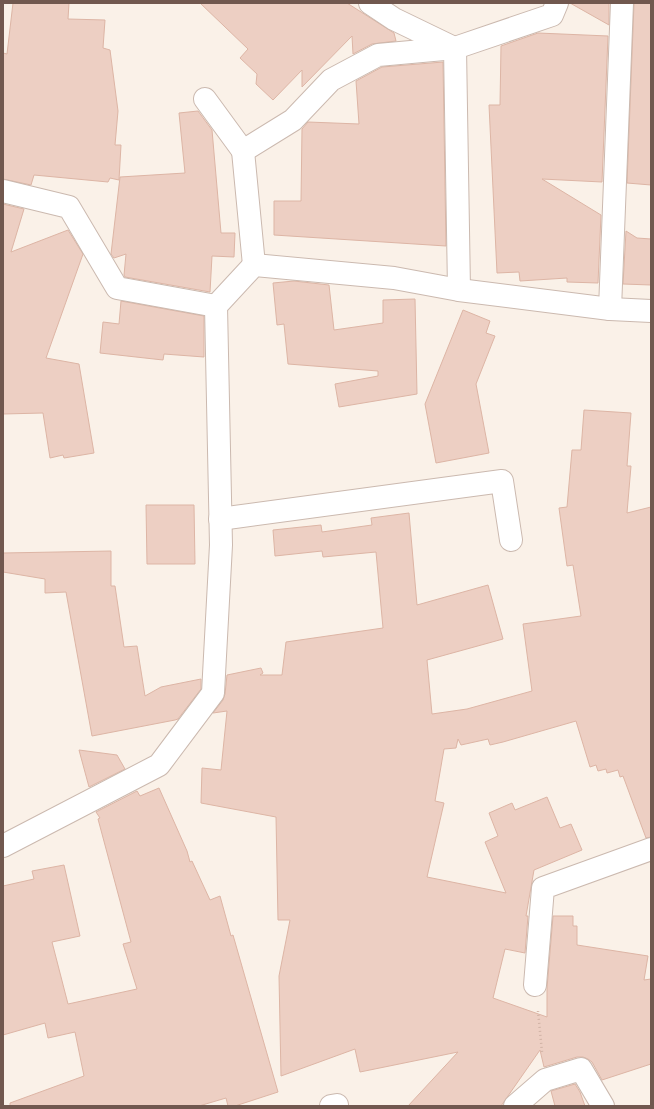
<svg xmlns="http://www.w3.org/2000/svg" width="654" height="1109" font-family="'DM Sans',sans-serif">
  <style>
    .building { fill: #edcfc3; stroke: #ddb5a5 }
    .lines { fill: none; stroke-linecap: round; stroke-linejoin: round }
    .minor-casing { stroke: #cbb9af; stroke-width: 24 }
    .path { stroke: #d1b3a6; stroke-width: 2.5; stroke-dasharray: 1 3; stroke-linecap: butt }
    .minor { stroke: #fff; stroke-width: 22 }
  </style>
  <rect width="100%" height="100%" fill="#faf1e8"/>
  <g class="building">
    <path d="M13 3H69L68 19 105 20 103 48 110 50 118 111 115 145H121L119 180 110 178 108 182 34 175 31 185 3 179V53L7 54Z"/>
    <path d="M200 3H347L394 33 396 41 372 44 353 54 352 36 302 87V70L273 100 256 84 257 74 240 58 248 49Z"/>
    <path d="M570 3H609V25Z"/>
    <path d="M634 3H651V185L627 183Z"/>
    <path d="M538 33 608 36 602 182 542 179 601 215 598 283 567 282V278L520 281 519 272 497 273 489 105H500L501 46Z"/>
    <path d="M443 62 446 246 274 235V201H301L302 129 308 122 359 124 356 81 382 67Z"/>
    <path d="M198 111 212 130 221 233H235L234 257 212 256 210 292 125 277 124 275 126 254 114 258 111 254 120 177 185 173 179 113Z"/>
    <path d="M3 204 24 209 11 252 68 230 83 254 46 358 79 364 94 453 64 458 63 455 50 458 43 413 3 414Z"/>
    <path d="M626 231 637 238 651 239V285L623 284Z"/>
    <path d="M294 281 329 285 334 330 383 323V300L415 299 417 394 339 407 335 384 378 376V371L288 364 284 324 277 325 273 283Z"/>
    <path d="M121 301 204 316V357L164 354 163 360 100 353 103 322 119 324Z"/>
    <path d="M463 310 490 321 486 333 495 336 476 384 489 453 436 463 425 404Z"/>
    <path d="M584 410 631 413 627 466H631L627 513 651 507V837L646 838 623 776 620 777 618 770 607 773 606 769 598 771 596 765 590 767 576 721 503 742 490 745 488 739 461 745 458 739 456 748 444 749 435 801 444 803 427 877 506 893 485 842 498 836 489 813 512 803 515 810 547 797 560 828 571 824 582 850 534 870 526 916H528L525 953 505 949 493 998 547 1017V988L553 916H573V926H577V945L648 956 644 980 651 979V1064L602 1080 592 1062 588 1059 583 1057H577L544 1067 540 1050 501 1106H408L458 1052 360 1072 355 1049 281 1076 279 976 290 920H278L276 817 201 803 202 768 221 770 227 711 213 713 223 700 225 694 227 675 261 668 263 673 260 675H282L286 642 383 628 376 552 323 557 322 551 275 556 273 530 321 525 322 532 372 525 371 518 409 513 417 605 488 585 503 639 427 660 432 714 467 709 532 691 523 624 581 616 573 565 567 566 559 508 567 507 572 450H581Z"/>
    <path d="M146 505H194L195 564H147Z"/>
    <path d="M111 551V586H115L124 647 137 646 145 696 161 687 201 679V689L178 719 175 720 92 736 66 592 45 593V579L3 572V553Z"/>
    <path d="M79 750 117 755 125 769 89 787Z"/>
    <path d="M159 788 187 851 190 862 192 861 210 900 220 896 231 936 233 935 278 1092 235 1106H228L226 1098 199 1106H10V1103L84 1076 75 1032 48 1038 45 1023 3 1035V886L34 879 32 871 64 865 80 936 52 942 68 1004 137 989 123 944 131 942 98 819 100 818 96 812 137 791 140 796Z"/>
    <path d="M575 1084 580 1092 585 1106H555L551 1091Z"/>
  </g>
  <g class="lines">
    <defs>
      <g id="minor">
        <path d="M370 3 394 19 454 48"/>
        <path d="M455 48 459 290"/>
        <path d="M205 99 243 151"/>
        <path d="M3 191 69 207 117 288 216 306"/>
        <path d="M254 265 243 151 293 120 331 80 378 55 455 48 552 15 557 3"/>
        <path d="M610 309 622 3"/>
        <path d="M220 519 502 481 511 540"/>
        <path d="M3 846 159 765 213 693 221 545 216 306 254 265 394 278 459 290 610 309 651 311"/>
        <path d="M535 985 543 888 651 849"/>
        <path d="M331 1106 337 1105"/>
        <path d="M515 1106 545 1080 581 1069 603 1106"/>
      </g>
    </defs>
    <use href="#minor" class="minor-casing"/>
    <path class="path" d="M538 1011 542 1052"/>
    <use href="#minor" class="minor"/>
  </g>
  <rect width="654" height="1109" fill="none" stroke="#71584f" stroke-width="8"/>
</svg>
